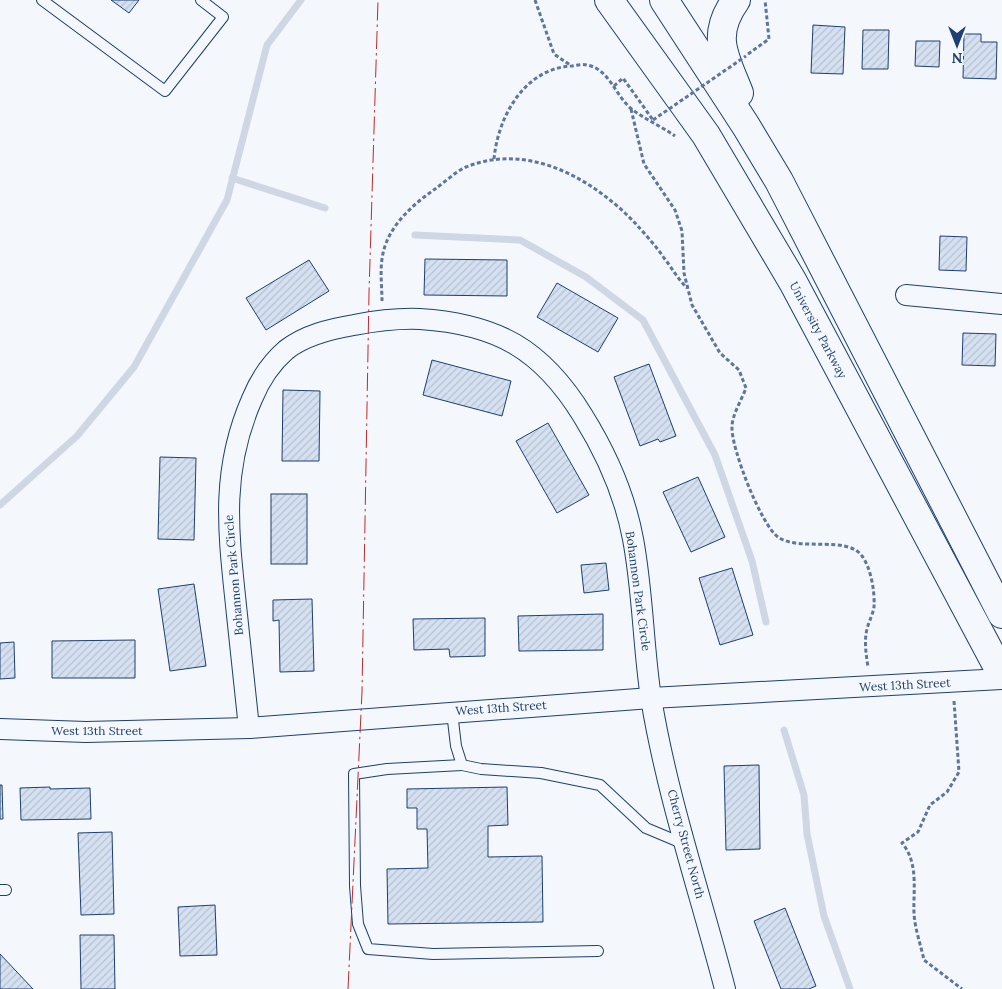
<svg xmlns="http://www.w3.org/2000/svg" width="1002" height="989" font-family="Lora,serif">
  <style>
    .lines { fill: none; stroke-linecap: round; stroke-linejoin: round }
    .stream { stroke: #cfd7e4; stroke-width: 7 }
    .building { fill: url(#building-hatch); stroke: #1d3f73 }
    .service-casing { stroke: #1d3f73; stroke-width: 12 }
    .minor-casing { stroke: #1d3f73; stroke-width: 22 }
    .primary-casing { stroke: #1d3f73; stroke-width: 30 }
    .path { stroke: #5e769c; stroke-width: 3; stroke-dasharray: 4 2.5; stroke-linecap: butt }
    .service { stroke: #f4f7fb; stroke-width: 10 }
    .minor { stroke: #f4f7fb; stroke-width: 20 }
    .primary { stroke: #f4f7fb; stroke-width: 28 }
    .path-bridge { stroke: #5e769c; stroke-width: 3; stroke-dasharray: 4 2.5; stroke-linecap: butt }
    .power { stroke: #c62828; stroke-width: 1; stroke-dasharray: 18 4 2.5 4; stroke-linecap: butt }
    .labels { text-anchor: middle; stroke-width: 4; stroke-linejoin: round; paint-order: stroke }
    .street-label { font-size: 12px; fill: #1d3f73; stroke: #f4f7fb }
  </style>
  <defs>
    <pattern id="building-hatch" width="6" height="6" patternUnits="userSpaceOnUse" patternTransform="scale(1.25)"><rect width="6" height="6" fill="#d5e0f0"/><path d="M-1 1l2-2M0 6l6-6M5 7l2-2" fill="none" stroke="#b6c1d1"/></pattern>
  </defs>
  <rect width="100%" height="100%" fill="#f4f7fb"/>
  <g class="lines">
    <g class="stream">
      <path d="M232 178 325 208"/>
      <path d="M415 235 520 240 586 277 643 320 715 455 752 561 766 622"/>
      <path d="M0 505 77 436 134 367 227 200 267 45 301 0"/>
      <path d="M784 730 804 795 807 834 824 916 850 989"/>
    </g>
  </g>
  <g class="building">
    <path d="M111 0H139L129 13Z"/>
    <path d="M813 25 845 27 843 74 811 73Z"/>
    <path d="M863 30H889L888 69H862Z"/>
    <path d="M964 34H981V42H997L996 79 963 78Z"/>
    <path d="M916 41H940L939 67 915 66Z"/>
    <path d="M940 236 967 237 966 271 939 270Z"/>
    <path d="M425 259 507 260V296L424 295Z"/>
    <path d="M309 260 329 291 266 330 246 298Z"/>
    <path d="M557 283 618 318 598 352 537 317Z"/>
    <path d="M963 333 996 334 995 366 962 365Z"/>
    <path d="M432 360 511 381 502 416 423 395Z"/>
    <path d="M649 364 676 436 660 442 658 439 640 446 614 377Z"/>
    <path d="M283 390 320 391 319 461H282Z"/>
    <path d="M548 423 589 495 557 513 516 441Z"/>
    <path d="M160 457 196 458 194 540 158 539Z"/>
    <path d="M698 477 725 537 691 552 663 492Z"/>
    <rect x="271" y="494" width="36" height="70"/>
    <path d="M606 563 609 590 584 593 581 565Z"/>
    <path d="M732 568 753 635 720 645 699 578Z"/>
    <path d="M194 584 206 666 170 671 158 589Z"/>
    <path d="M312 599 314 671 280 672 279 620 273 621V600Z"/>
    <path d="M603 614V650L519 651 518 616Z"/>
    <path d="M485 618V656L450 657 449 649 414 650 413 619Z"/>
    <path d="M135 640V678H52V641Z"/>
    <path d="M14 642 15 678 0 679V643Z"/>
    <path d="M759 765 760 849 726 850 724 766Z"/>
    <path d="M0 785H2L3 819H0Z"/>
    <path d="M50 787V789L90 788 91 819 21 820 20 788Z"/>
    <path d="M507 787 508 825 488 826V857L542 856 543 922 388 924 387 869 428 868 427 829H417V808H407V789Z"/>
    <path d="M112 832 114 914 81 915 78 833Z"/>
    <path d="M215 905 217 955 180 956 178 907Z"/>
    <path d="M785 908 816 986 809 989H781L754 921Z"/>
    <path d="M80 935H114L115 989H81Z"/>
    <path d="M0 954 33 989H0Z"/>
  </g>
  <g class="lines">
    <defs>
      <g id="service">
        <path d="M42 0 165 91 223 17 201 0"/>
        <path d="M452 712 456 746 462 765 481 769 541 773 600 785 646 828 684 844"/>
        <path d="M462 765 387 769 354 774 355 886 358 924 368 949 433 954 598 951"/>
        <path d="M0 890H6"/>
      </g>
      <g id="minor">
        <path d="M906 295 1002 304"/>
        <path d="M249 728C245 690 241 653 237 615 229 537 219 474 252 399 259 382 271 363 286 350 305 335 330 329 354 325 375 321 398 318 420 319 497 324 542 349 583 416 606 453 625 496 633 539 643 592 643 645 651 698 667 796 700 893 725 989"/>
        <path d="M0 729 86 732 249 728 651 698 1002 679"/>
      </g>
      <g id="primary">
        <path d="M609 0 706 135 793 282 1002 675"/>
        <path d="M664 0 746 126 779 181 1002 614"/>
        <path d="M736 0C710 36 725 57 739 93"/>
      </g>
    </defs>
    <use href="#service" class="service-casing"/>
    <use href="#minor" class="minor-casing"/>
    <use href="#primary" class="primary-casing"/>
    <g class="path">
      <path d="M535 0 554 54 570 65"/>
      <path d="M748 54 769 39 765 0"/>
      <path d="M614 86 623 78 653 120"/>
      <path d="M631 109 644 164 675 210 682 231 684 273 692 305 720 353 739 370 746 388C742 399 732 415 732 427 731 448 761 525 778 537 799 552 847 535 862 556 871 568 875 592 874 607 873 614 869 621 867 629 864 641 866 654 868 667"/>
      <path d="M494 159C498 116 525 68 572 66 577 65 583 64 587 65 610 69 616 98 633 110 646 120 661 126 675 136"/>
      <path d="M382 301C382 288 380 273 382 259 386 228 411 206 435 189 445 182 455 172 466 167 528 142 592 178 635 223 645 234 656 246 664 258 672 268 678 279 687 288"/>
      <path d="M954 701 959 772 947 792 930 805 918 832 902 843C919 863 913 891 914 914 915 929 921 946 924 960L962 989"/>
    </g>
    <use href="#service" class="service"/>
    <use href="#minor" class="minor"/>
    <use href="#primary" class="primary"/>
    <path class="path-bridge" d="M653 120 746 56"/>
    <path class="power" d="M348 989 362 692 369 293 378 0"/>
  </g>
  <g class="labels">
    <g class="street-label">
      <text transform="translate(818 330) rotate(62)" y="4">University Parkway</text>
      <text transform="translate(234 575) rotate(-95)" y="4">Bohannon Park Circle</text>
      <text transform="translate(638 591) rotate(82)" y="4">Bohannon Park Circle</text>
      <text transform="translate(905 685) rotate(-3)" y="4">West 13th Street</text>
      <text transform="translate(501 708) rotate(-4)" y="4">West 13th Street</text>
      <text x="97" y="735">West 13th Street</text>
      <text transform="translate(686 844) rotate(75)" y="4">Cherry Street North</text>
    </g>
  </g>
  <g transform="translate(957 45) rotate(180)" stroke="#f4f7fb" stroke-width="4" paint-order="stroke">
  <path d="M0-4L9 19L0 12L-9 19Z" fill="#1d3f73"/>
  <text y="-8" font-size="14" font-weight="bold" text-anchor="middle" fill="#1d3f73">N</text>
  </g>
</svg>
